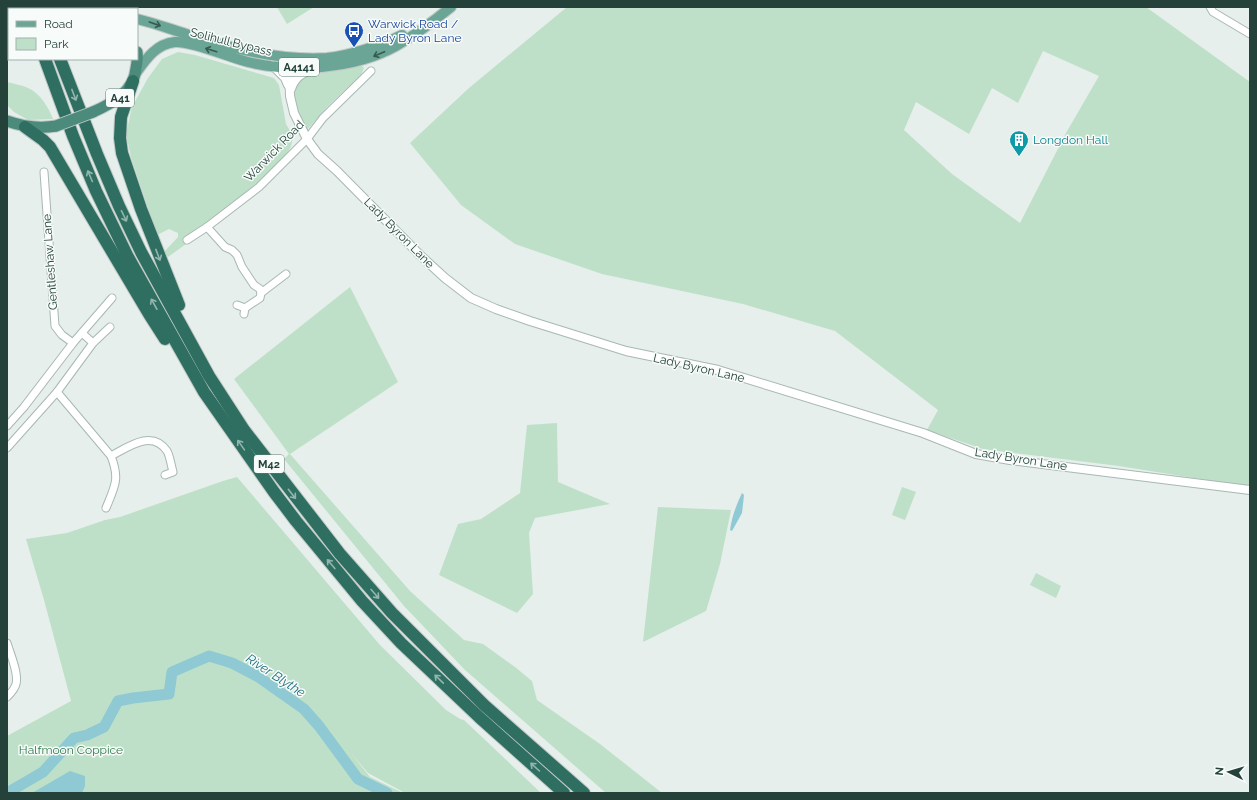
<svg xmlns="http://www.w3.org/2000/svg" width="1257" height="800" font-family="Raleway,sans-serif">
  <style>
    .green { fill: #bfe0c8; fill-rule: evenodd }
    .water { fill: #8ec9d4 }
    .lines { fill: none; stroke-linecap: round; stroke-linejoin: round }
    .river { stroke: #8ec9d4; stroke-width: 11 }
    .minor-casing { stroke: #a8b8b2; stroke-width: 9 }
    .tertiary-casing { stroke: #a8b8b2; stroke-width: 10 }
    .primary-casing { stroke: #c2cac8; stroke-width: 12 }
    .trunk-casing { stroke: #c2cac8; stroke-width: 13 }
    .motorway-casing { stroke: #c2cac8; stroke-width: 14 }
    .minor { stroke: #fff; stroke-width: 7 }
    .tertiary { stroke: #fff; stroke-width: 8 }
    .primary { stroke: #6aa596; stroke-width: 10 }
    .trunk { stroke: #4c8a7c; stroke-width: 11 }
    .motorway { stroke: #2f6f62; stroke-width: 12 }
    .trunk-bridge-casing { stroke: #c2cac8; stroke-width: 13; stroke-linecap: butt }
    .trunk-bridge { stroke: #4c8a7c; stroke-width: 11 }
    .oneway { stroke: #365b51 }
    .oneway2 { stroke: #93b5ae }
    .labels { text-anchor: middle; stroke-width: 3; stroke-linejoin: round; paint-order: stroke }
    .shield { fill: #f7fbf9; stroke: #637a73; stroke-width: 1 }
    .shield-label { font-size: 11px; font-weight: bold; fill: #24423a }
    .transit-label { font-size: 12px; fill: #164399; stroke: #f7fbf9; text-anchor: start }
    .street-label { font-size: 12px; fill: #24423a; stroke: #f7fbf9 }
    .culture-label { font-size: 12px; fill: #0d838f; stroke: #f7fbf9; text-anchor: start }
    .park-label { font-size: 12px; fill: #2d7a4b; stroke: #f7fbf9 }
    .water-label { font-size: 13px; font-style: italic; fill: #1c6f80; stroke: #f7fbf9 }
  </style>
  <rect width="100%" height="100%" fill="#e6efeb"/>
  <g class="green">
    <path d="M277 7H314L287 24Z"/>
    <path d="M567 7H1146L1250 82V487L1119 466 983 449 927 430 938 410 835 331 743 304 602 274 515 244 461 205 410 143 469 88ZM1043 51 1099 76 1066 133 1020 223 952 174 904 130 916 102 969 134 992 88 1018 103Z"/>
    <path d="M178 52 195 55 274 78 279 85 286 124 293 136C292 140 292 146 289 150 265 182 218 213 186 237V244L168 257 164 252 178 237V233L169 229 157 235 131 157 126 134 132 107 148 78 162 59Z"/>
    <path d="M361 65 364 68 361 75 328 106 306 131 294 103 295 87 300 79 316 73Z"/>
    <path d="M7 82C14 84 22 85 28 88 40 93 49 108 53 119L28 120 14 112 7 105Z"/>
    <path d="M350 287 398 382 290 454 410 591 464 640 483 644 515 667 532 681 537 700 600 744 662 793H606L465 670 404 606 284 459 289 454 234 379Z"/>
    <path d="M557 423 558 482 610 504 535 518 529 533 533 594 517 613 439 575 458 524 481 519 520 493 527 425Z"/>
    <path d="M237 477 380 645 446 710 460 719 464 720 541 793H405L368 773 351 753 370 777 403 793H7V736L71 701 44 600 26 539 67 533 105 520 120 517 223 481Z"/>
    <path d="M902 487 916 492 905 520 892 515Z"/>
    <path d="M658 507 731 510 720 564 706 611 643 642Z"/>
    <path d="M1036 573 1061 586 1056 598 1030 585Z"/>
  </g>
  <g class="water">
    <path d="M742 493 744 495 742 513 732 531 730 530C732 517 736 505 742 493Z"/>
    <path d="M70 771 85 776V786L82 793H32Z"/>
  </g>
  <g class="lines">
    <path class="river" d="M7 793 43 772 74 738 87 735 104 727 118 701 133 698 169 694 172 672 209 656 232 663 257 676 304 709 319 726 358 779 387 793"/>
    <defs>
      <g id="minor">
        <path d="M1210 7 1213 12 1250 34"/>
        <path d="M44 172 55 326 62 335 73 343"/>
        <path d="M207 227 225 247 232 250 237 255 242 267 254 285 260 289 261 293 260 298 245 308 244 314"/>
        <path d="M187 240 207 227 259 187 307 139 323 118 371 71"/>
        <path d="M261 293 286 274"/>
        <path d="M237 305 245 308"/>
        <path d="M82 333 93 343"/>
        <path d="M57 392 111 456C128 447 152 429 167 451 170 456 171 465 173 472L165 475"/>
        <path d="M7 426 24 407 73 343 112 298"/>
        <path d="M7 448 57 392 93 343 110 327"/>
        <path d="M106 508C115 486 120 479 111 456"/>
        <path d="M7 643C10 653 19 674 16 684 15 689 11 693 7 697"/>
      </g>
      <g id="tertiary">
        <path d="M272 65 285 78 288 85"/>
        <path d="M289 67 290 96 294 113 307 139 318 154 337 171 421 256 445 278 471 298 496 309 530 321 626 351 718 370 923 433 976 454 1010 460 1250 490"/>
        <path d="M291 89C295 77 302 73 314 69"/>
      </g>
      <g id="primary">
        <path d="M137 19C154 23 170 29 186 34 231 48 279 61 327 58 349 56 382 45 402 35"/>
        <path d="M136 73C146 59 156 44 175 42 192 41 229 57 248 62 293 73 355 69 396 46 415 35 434 21 451 7"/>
      </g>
      <g id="trunk">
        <path d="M7 37 9 36"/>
        <path d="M93 112C113 103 134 92 136 68 137 63 138 58 137 52"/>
        <path d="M7 121C24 127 38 129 56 126"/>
      </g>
      <g id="motorway">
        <path d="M29 7 30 9"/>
        <path d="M44 7 45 9"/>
        <path d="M93 7 97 9"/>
        <path d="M45 59 73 136 96 191 128 257 204 392 274 492 296 521 362 601 401 643 479 717 564 793"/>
        <path d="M60 59 97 154 119 206 141 252 209 376 244 430 340 554 392 613 484 705 584 793"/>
        <path d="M133 81 121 117 120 138 122 153 141 209 179 305"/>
        <path d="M25 127 43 140 50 147 149 314 165 339"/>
      </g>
    </defs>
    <use href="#minor" class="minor-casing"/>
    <use href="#tertiary" class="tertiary-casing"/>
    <use href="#primary" class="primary-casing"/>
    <use href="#trunk" class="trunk-casing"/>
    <use href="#motorway" class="motorway-casing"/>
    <use href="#minor" class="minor"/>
    <use href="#tertiary" class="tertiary"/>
    <use href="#primary" class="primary"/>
    <use href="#trunk" class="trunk"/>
    <use href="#motorway" class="motorway"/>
    <defs>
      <path id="trunk-bridge" d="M56 126 93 112"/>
    </defs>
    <use href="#trunk-bridge" class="trunk-bridge-casing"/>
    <use href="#trunk-bridge" class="trunk-bridge"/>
  </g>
  <defs><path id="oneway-shaft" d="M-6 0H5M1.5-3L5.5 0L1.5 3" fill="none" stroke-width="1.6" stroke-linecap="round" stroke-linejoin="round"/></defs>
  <g class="oneway">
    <use href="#oneway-shaft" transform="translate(155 24) rotate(19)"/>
    <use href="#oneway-shaft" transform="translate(211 50) rotate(-163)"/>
    <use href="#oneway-shaft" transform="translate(379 54) rotate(157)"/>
  </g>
  <g class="oneway2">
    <use href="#oneway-shaft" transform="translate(74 95) rotate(69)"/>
    <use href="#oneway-shaft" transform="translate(90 176) rotate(-113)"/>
    <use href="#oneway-shaft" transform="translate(124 216) rotate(64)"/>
    <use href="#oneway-shaft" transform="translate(158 255) rotate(69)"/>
    <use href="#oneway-shaft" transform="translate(154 304) rotate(-119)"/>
    <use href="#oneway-shaft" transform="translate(241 445) rotate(-125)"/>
    <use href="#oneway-shaft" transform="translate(292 494) rotate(52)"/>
    <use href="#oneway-shaft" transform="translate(331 564) rotate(-130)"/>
    <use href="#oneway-shaft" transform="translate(375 594) rotate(49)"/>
    <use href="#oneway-shaft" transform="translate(439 679) rotate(-136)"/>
    <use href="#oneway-shaft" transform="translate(535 767) rotate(-138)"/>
  </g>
  <defs>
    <symbol id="bus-pin" viewBox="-11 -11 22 30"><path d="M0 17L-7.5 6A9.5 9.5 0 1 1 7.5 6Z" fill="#1a4fb4" stroke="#f7fbf9"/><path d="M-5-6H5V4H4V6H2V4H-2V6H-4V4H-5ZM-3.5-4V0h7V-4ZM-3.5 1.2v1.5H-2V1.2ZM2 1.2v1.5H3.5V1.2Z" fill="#fff"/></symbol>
    <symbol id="building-pin" viewBox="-11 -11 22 30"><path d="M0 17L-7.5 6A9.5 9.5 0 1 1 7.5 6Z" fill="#0f9aa8" stroke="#f7fbf9"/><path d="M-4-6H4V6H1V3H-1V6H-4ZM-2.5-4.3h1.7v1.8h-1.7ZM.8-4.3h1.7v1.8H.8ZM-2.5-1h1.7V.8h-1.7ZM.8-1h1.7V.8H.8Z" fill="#fff"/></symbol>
  </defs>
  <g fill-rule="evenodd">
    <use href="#bus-pin" x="343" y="20" width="22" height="30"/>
    <use href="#building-pin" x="1008" y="129" width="22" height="30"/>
  </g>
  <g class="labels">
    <g class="shield">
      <rect x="279" y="58" width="40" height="18" rx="3"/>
      <rect x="106" y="89" width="28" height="18" rx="3"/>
      <rect x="254" y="455" width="30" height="18" rx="3"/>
    </g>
    <g class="shield-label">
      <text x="299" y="71">A4141</text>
      <text x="120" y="102">A41</text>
      <text x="269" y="468">M42</text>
    </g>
    <g class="transit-label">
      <text x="368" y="28">Warwick Road /<tspan x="368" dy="14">Lady Byron Lane</tspan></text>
    </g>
    <g class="street-label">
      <text transform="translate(231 42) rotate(14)" y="4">Solihull Bypass</text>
      <text transform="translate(274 151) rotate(-46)" y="4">Warwick Road</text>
      <text transform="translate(399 233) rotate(45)" y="4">Lady Byron Lane</text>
      <text transform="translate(50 262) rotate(-94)" y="4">Gentleshaw Lane</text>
      <text transform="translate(699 368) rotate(13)" y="4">Lady Byron Lane</text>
      <text transform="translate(1021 459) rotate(9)" y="4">Lady Byron Lane</text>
    </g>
    <g class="culture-label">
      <text x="1033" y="144">Longdon Hall</text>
    </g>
    <g class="park-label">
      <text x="71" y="754">Halfmoon Coppice</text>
    </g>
    <g class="water-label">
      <text transform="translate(276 675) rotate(33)" y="5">River Blythe</text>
    </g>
  </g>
  <rect width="1257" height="800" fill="none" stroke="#24423a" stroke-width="16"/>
  <rect x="8" y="8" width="130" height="52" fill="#f7fbf9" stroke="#a3b1ad"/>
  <rect x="16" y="21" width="20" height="6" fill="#6aa596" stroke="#a3b1ad"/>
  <text x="44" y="28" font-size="12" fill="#24423a">Road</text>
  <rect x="16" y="38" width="20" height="12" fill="#bfe0c8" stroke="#a3b1ad"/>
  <text x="44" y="48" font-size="12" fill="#24423a">Park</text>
  <g transform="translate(1229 772) rotate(275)" stroke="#f7fbf9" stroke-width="3" paint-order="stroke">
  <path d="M0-3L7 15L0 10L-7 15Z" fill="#24423a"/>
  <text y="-6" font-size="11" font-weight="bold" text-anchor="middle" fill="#24423a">N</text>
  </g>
</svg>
